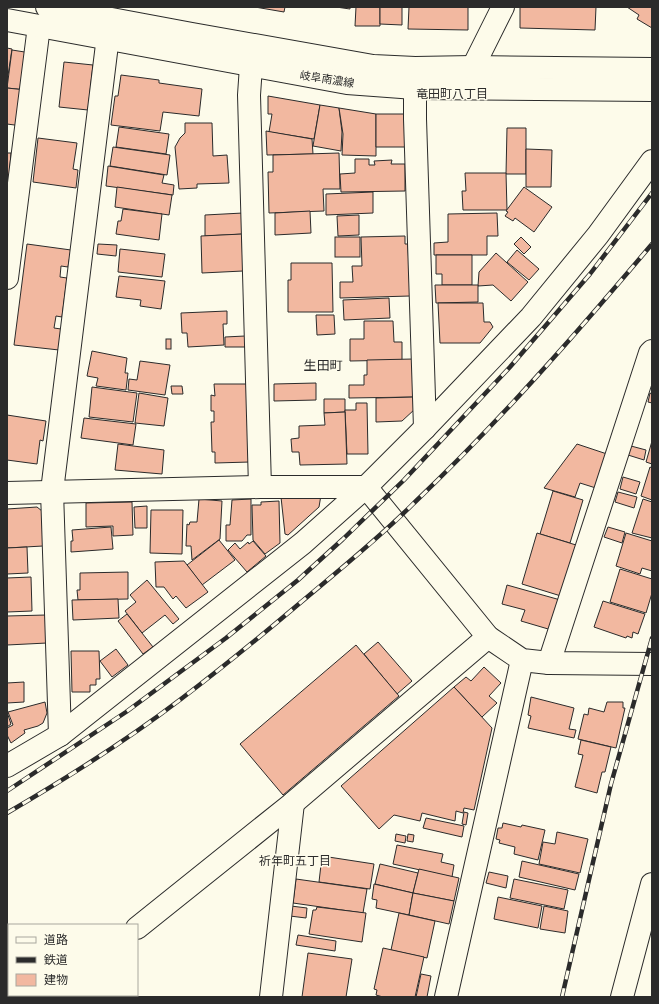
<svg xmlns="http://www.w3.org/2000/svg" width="659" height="1004" font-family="Figtree,'Noto Sans JP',sans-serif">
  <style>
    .building { fill: #f2b8a0; stroke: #2b2b2b }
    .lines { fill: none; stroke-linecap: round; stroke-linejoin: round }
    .minor-casing { stroke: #2b2b2b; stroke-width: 24 }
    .major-casing { stroke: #2b2b2b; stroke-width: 24 }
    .minor { stroke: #fdfbea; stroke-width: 22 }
    .major { stroke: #fdfbea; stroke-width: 22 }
    .rail-casing { stroke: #2b2b2b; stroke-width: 4.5 }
    .rail { stroke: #fdfbea; stroke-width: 3; stroke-dasharray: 9; stroke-linecap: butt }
    .labels { text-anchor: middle; stroke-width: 3; stroke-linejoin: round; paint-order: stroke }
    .street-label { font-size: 11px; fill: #2b2b2b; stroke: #fdfbea }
    .neighbourhood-label { font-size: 12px; fill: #2b2b2b; stroke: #fdfbea }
    .quarter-label { font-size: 13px; fill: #2b2b2b; stroke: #fdfbea }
  </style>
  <rect width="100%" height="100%" fill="#fdfbea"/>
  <g class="building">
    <path d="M255 7H285L284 12Z"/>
    <path d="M336 7H350V9Z"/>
    <path d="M356 7H380V26H355Z"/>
    <path d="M380 7H402V25L380 24Z"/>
    <path d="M409 7H468V30L408 29Z"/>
    <path d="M520 7H596L595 30 520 28Z"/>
    <path d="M627 7H652V28L637 19 639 15Z"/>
    <path d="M7 48 12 49 7 82Z"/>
    <path d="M12 50 31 53 26 90 7 88Z"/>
    <path d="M64 62 93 65 88 110 59 107Z"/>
    <path d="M121 75 159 80V83L202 89 199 116 163 112 160 131 111 125 115 96H118Z"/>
    <path d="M7 88 26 90 22 126 7 124Z"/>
    <path d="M268 96 320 105 314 139 269 132 272 114H268Z"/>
    <path d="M320 105 339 108 342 132 341 151 313 146Z"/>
    <path d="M339 108 376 114V156L342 155 343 134Z"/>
    <path d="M376 114H406L407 147H376Z"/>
    <path d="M185 123H212L213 156 227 155 229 183 197 184V188L179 189 175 147 180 138 185 133Z"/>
    <path d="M119 127 169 134 166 154 116 147Z"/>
    <path d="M507 128H526V174H506Z"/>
    <path d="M266 131 312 139 313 154 267 155Z"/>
    <path d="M38 138 77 143 73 169 78 170 76 188 33 182Z"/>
    <path d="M113 147 170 155 167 175 110 166Z"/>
    <path d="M526 149 552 150 551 187H526Z"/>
    <path d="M7 153H11L7 207Z"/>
    <path d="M339 153 340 189H323L324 211 269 213 268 172H273V155Z"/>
    <path d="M355 159H369V165H375L374 161 392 160 391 164H405V191L341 192 340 174 355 173Z"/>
    <path d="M108 166 164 175 162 183 174 185 173 195 106 186Z"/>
    <path d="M465 173H506L507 210H463L462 191H466Z"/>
    <path d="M117 187 172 195 169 215 115 207Z"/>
    <path d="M524 187 552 207 534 232 515 218 513 221 505 216 508 212 506 211Z"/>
    <path d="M373 192V213L326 215V194Z"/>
    <path d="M123 209 162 214 159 240 116 234 118 221H121Z"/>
    <path d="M310 211 311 233 275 235V213Z"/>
    <path d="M243 213 244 234 205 236V215Z"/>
    <path d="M497 213 498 236H487V255H434V243L448 242V214Z"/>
    <path d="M359 215V235L338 236 337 216Z"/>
    <path d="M242 234 243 271 202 273 201 236Z"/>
    <path d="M405 236V244H408L410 296 340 298V282H353L352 266H362L361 237Z"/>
    <rect x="335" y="237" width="25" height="20"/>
    <path d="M521 237 531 247 524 254 514 244Z"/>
    <path d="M27 244 71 250 68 267 61 266 60 277 67 278 62 317 56 316 54 328 61 329 59 350 14 345Z"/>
    <path d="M98 244 117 245 116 256 97 254Z"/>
    <path d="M120 249 165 254 162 277 118 272Z"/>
    <path d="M517 250 539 269 529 280 507 262Z"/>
    <path d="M496 253 528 282 511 301 493 285 478 286 479 272Z"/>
    <path d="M436 255H472V285H442V274H436Z"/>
    <path d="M291 263H332L333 312H288V280H291Z"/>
    <path d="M119 276 165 281 161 309 140 306 141 300 116 297Z"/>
    <path d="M435 285H478V302L436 303Z"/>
    <path d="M389 298 390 318 344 320 343 300Z"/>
    <path d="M438 303H483L484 322H490L493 327 480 343H440Z"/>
    <path d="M227 311V324H223L224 345 188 347 187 333H182L181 313Z"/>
    <path d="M316 315H334L335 334 317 335Z"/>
    <path d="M364 321H393L394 342H402V360L350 361V339H364Z"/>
    <path d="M245 336 246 347H225V337Z"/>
    <rect x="166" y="339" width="5" height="10"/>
    <path d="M92 351 127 358 125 373H128L126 390 96 386 98 378 87 376Z"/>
    <path d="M413 359 415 397 349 398V385H364V375H367V360Z"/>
    <path d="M140 361 170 365 165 395 128 390 129 379 137 380Z"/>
    <path d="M316 383V400L274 401V384Z"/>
    <path d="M214 384H248L250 462 215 463V452H212L211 422H214V411H211V395L215 396Z"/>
    <path d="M171 386H182L183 394H172Z"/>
    <path d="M92 387 137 393 133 422 89 417Z"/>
    <path d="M139 393 168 398 164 426 135 423Z"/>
    <path d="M650 393 652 394V403L648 402Z"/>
    <path d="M415 397V409L402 421 376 422V398Z"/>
    <path d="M324 399H345V412L324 413Z"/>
    <path d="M356 403H367L368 454H347L345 410H356Z"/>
    <path d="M345 412 347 464 300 465 299 452H292L291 439 299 438V426L325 425 324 413Z"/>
    <path d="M7 415 46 421 43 441 40 440 37 464 7 460Z"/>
    <path d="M84 418 136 424 133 445 81 438Z"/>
    <path d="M652 441V464L646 462Z"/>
    <path d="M118 444 164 450 162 474 115 470Z"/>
    <path d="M577 444 610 455 599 489 580 483 575 497 544 488Z"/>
    <path d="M631 446 646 450 644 460 628 455Z"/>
    <path d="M650 467 652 468V500L641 496Z"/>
    <path d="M623 477 640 482 636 494 620 489Z"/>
    <path d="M553 491 583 500 570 543 540 534Z"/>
    <path d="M618 492 637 497 634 508 615 502Z"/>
    <path d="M321 495 319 507 288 535 285 534 281 497Z"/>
    <path d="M199 499 222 501 220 539 192 560 191 546H186L187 524 189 525 190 522H197Z"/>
    <path d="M251 499V535H247L242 541H226V525H230L232 500Z"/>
    <path d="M643 499 652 502V538L632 533Z"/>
    <path d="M279 501 280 543 265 554 253 540 252 505H261V502Z"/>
    <path d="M132 502 133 535 113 536V526L86 527V503Z"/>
    <path d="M147 506V528H135L134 507Z"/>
    <path d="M37 507 42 511 43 546 7 548V509Z"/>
    <path d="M151 510H183L182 554 150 553Z"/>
    <path d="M111 527 113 549 71 552V541H73L72 530Z"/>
    <path d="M608 527 625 532 622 543 604 537Z"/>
    <path d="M537 533 576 545 561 596 522 584Z"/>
    <path d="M626 533 652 541V571L642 568 640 574 616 566Z"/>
    <path d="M219 540 235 560 202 585 187 565Z"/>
    <path d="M253 541 266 556 247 572 228 550 235 543 240 549 248 542 249 544Z"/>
    <path d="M27 547 28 573 7 574V548Z"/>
    <path d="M184 561 208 592 186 608 176 596 173 599 164 587H156L155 562Z"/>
    <path d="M620 569 652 579V593L646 613 610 602Z"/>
    <path d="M128 572V599L78 600 77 590H80V573Z"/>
    <path d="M31 577 32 611 7 612V578Z"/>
    <path d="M147 580 179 619 173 624 165 615 142 633 125 611 136 602 130 595Z"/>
    <path d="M507 585 564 601 555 631 521 621 525 610 502 604Z"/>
    <path d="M118 599 119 618 73 620 72 600Z"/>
    <path d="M603 601 645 614 638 634 633 632 632 638 627 636 626 638 594 627Z"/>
    <path d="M127 614 153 647 143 654 118 621Z"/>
    <path d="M46 615 47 643 7 645V616Z"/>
    <path d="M378 642 412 681 397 694 364 654Z"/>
    <path d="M356 645 399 696 283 795 240 744Z"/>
    <path d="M116 649 128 665 112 677 100 661Z"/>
    <path d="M71 651H99L100 679H96V685H90V692H72Z"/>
    <path d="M484 667 501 683 489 696 497 703 482 717 454 687 466 677 471 681Z"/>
    <path d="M24 682V702L7 703V683Z"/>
    <path d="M454 687 492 728 474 810 464 808 463 813 456 811 455 821 422 813 420 821 394 815 379 829 341 786Z"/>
    <path d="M531 697 574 708 569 729 576 730 574 738 528 728 531 716 528 715Z"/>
    <path d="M45 702 47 713 43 723 38 726 24 730 25 733 11 743 7 735V728L13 725 8 712Z"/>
    <path d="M607 702H623V708H625L616 748 578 739 584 714 588 715 589 708 604 712Z"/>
    <path d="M7 712 11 724 7 727Z"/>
    <path d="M581 740 611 747 605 772H602L597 793 575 787 583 755 578 754Z"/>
    <path d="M464 812 468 813 466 825 462 824Z"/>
    <path d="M426 818 464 826 462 837 423 828Z"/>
    <path d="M503 823 521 827 522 825 545 830 538 860 514 854 515 847 499 843 500 840 496 839 498 828H502Z"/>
    <path d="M557 832 588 839 580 873 539 864 543 842 555 844Z"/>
    <path d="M396 834 406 836 405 843 395 841Z"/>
    <path d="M408 834 414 835 413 842 407 841Z"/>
    <path d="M397 845 443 854 441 862 454 865 452 877 393 864Z"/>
    <path d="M322 856 374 864 370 889 319 882Z"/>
    <path d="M522 861 579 874 575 890 519 877Z"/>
    <path d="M380 864 418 873 413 893 375 884Z"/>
    <path d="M419 869 459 878 454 901 413 893Z"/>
    <path d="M489 872 508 876 506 888 486 883Z"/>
    <path d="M296 879 367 889 363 913 293 903Z"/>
    <path d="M514 879 568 890 564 909 510 898Z"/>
    <path d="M374 884 413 893 409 915 376 908 377 900 372 899Z"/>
    <path d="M413 893 454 901 449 924 409 915Z"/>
    <path d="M498 897 542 906 538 928 494 919Z"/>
    <path d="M291 906 307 908 306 918 290 916Z"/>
    <path d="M544 906 568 911 565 933 540 929Z"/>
    <path d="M317 907 366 913 362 942 309 934 313 910H316Z"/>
    <path d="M399 913 435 921 427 958 391 950Z"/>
    <path d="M298 935 336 941 335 951 296 945Z"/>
    <path d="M383 948 424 957 415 997H383L376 995 377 990 374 989Z"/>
    <path d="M308 953 352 959 346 997H302Z"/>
    <path d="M421 974 431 976 427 997H416Z"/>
  </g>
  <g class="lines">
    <defs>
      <g id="minor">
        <path d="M255 48 251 66 249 95 260 487"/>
        <path d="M473 67 503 7"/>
        <path d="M415 70V119L425 428"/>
        <path d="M7 278 39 26"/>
        <path d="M366 487 488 637 522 660 549 663 652 664"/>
        <path d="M7 493 260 487H366"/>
        <path d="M549 663 650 353 652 351"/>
        <path d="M60 735 52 491 110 20"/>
        <path d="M7 766 60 735 303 543 366 487 425 428 531 317 598 235 652 161"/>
        <path d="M137 928 293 803 488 637"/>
        <path d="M107 997V995"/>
        <path d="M271 997 293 803"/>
        <path d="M446 997 522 660"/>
        <path d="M622 997 652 884"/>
      </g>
      <g id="major">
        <path d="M47 7 192 34 373 66 415 68 473 67 652 69"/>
        <path d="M7 20 347 83 415 88 652 90"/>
      </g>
    </defs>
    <use href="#minor" class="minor-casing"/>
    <use href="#major" class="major-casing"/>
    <use href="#minor" class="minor"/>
    <use href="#major" class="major"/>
    <defs>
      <g id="rail">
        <path d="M7 791 126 712 226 638 298 580 343 539 404 480 510 367 590 274 652 193"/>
        <path d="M7 813C67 778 126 741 181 699 222 668 261 636 300 603 338 571 378 539 414 503 499 422 576 334 652 244"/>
        <path d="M562 997 611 784 652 638"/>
      </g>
    </defs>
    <use href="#rail" class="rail-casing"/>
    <use href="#rail" class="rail"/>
  </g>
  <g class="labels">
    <g class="street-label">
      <text transform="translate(327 79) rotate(9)" y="4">岐阜南濃線</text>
    </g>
    <g class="neighbourhood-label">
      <text x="452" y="98">竜田町八丁目</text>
      <text x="295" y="865">祈年町五丁目</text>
    </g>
    <g class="quarter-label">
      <text x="323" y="370">生田町</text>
    </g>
  </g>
  <rect width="659" height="1004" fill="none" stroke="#2b2b2b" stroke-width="16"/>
  <rect x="8" y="924" width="130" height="72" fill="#fdfbea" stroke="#a9a89e"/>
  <rect x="16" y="937" width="20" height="6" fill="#fdfbea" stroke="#a9a89e"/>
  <text x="44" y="944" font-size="12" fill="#2b2b2b">道路</text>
  <rect x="16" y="957" width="20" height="6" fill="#2b2b2b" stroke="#a9a89e"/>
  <text x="44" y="964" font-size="12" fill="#2b2b2b">鉄道</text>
  <rect x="16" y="974" width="20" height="12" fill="#f2b8a0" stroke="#a9a89e"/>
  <text x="44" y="984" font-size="12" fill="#2b2b2b">建物</text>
</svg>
